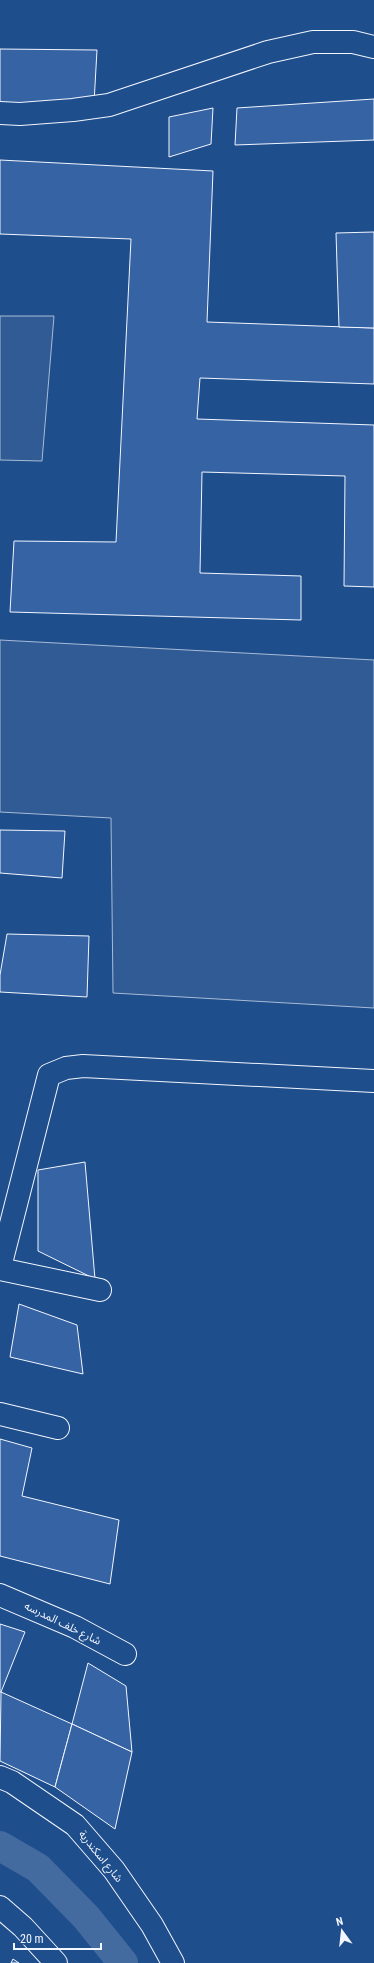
<svg xmlns="http://www.w3.org/2000/svg" width="374" height="1963" font-family="'Roboto Condensed','Noto Sans Arabic',sans-serif">
  <style>
    .built { fill: #305b95; stroke: #a8bbd7 }
    .lines { fill: none; stroke-linecap: round; stroke-linejoin: round }
    .canal { stroke: #446ba0; stroke-width: 30 }
    .building { fill: #3563a3; stroke: #f2f6ff }
    .minor-casing { stroke: #f2f6ff; stroke-width: 24 }
    .tertiary-casing { stroke: #f2f6ff; stroke-width: 24 }
    .minor { stroke: #1f4e8c; stroke-width: 22 }
    .tertiary { stroke: #1f4e8c; stroke-width: 22 }
    .labels { text-anchor: middle; stroke-width: 3; stroke-linejoin: round; paint-order: stroke }
    .street-label { font-size: 11px; fill: #f2f6ff; stroke: #1f4e8c }
  </style>
  <rect width="100%" height="100%" fill="#1f4e8c"/>
  <g class="built">
    <path d="M0 316H54L42 461 0 460Z"/>
    <path d="M0 640 374 660V1008L113 993 111 818 0 812Z"/>
  </g>
  <g class="lines">
    <path class="canal" d="M0 1846 38 1868 86 1917 123 1963"/>
  </g>
  <g class="building">
    <path d="M0 49 97 50 94 103H0Z"/>
    <path d="M374 99V140L235 145 237 108Z"/>
    <path d="M213 108 211 144 169 157V117Z"/>
    <path d="M0 160 213 171 207 322 374 328V384L200 378 197 419 374 425V587L344 586 345 476 202 472 200 573 301 576V620L10 612 14 541 116 542 131 239 0 234Z"/>
    <path d="M374 232V328L339 327 336 233Z"/>
    <path d="M0 830 65 831 62 878 0 873Z"/>
    <path d="M7 934 89 936 87 997 0 992V975Z"/>
    <path d="M85 1162 95 1279 38 1251V1170Z"/>
    <path d="M19 1304 77 1325 83 1374 10 1357Z"/>
    <path d="M0 1439 32 1448 22 1496 119 1520 110 1584 0 1556Z"/>
    <path d="M0 1624 25 1632 1 1692H0Z"/>
    <path d="M88 1663 126 1686 132 1752 72 1724Z"/>
    <path d="M1 1692 72 1724 55 1787 0 1761Z"/>
    <path d="M72 1724 132 1752 115 1829 55 1787Z"/>
    <path d="M13 1959 19 1963H11Z"/>
  </g>
  <g class="lines">
    <defs>
      <g id="minor">
        <path d="M0 1267 49 1075 66 1068 83 1066 374 1081"/>
        <path d="M0 1269 100 1290"/>
        <path d="M0 1414 58 1428"/>
        <path d="M0 1595 75 1627 125 1654"/>
        <path d="M0 1777 12 1782 75 1825 114 1870 152 1925 173 1963"/>
        <path d="M0 1907 23 1927 56 1963"/>
      </g>
      <path id="tertiary" d="M0 113 20 114 73 110 109 105 268 52 313 42H353L374 47"/>
    </defs>
    <use href="#minor" class="minor-casing"/>
    <use href="#tertiary" class="tertiary-casing"/>
    <use href="#minor" class="minor"/>
    <use href="#tertiary" class="tertiary"/>
  </g>
  <g class="labels">
    <g class="street-label">
      <text transform="translate(63 1623) rotate(26)" y="4">شارع خلف المدرسه</text>
      <text transform="translate(101 1856) rotate(51)" y="4">شارع اسكندرية</text>
    </g>
  </g>
  <g transform="translate(342 1931) rotate(345)" stroke="#1f4e8c" stroke-width="3" paint-order="stroke">
  <path d="M0-3L7 15L0 10L-7 15Z" fill="#f2f6ff"/>
  <text y="-6" font-size="11" font-weight="bold" text-anchor="middle" fill="#f2f6ff">N</text>
  </g>
  <path d="M14 1943v6h87v-6" fill="none" stroke="#f2f6ff" stroke-width="2"/>
  <text x="20" y="1943" font-size="12" fill="#f2f6ff" stroke="#1f4e8c" stroke-width="3" paint-order="stroke">20 m</text>
</svg>
